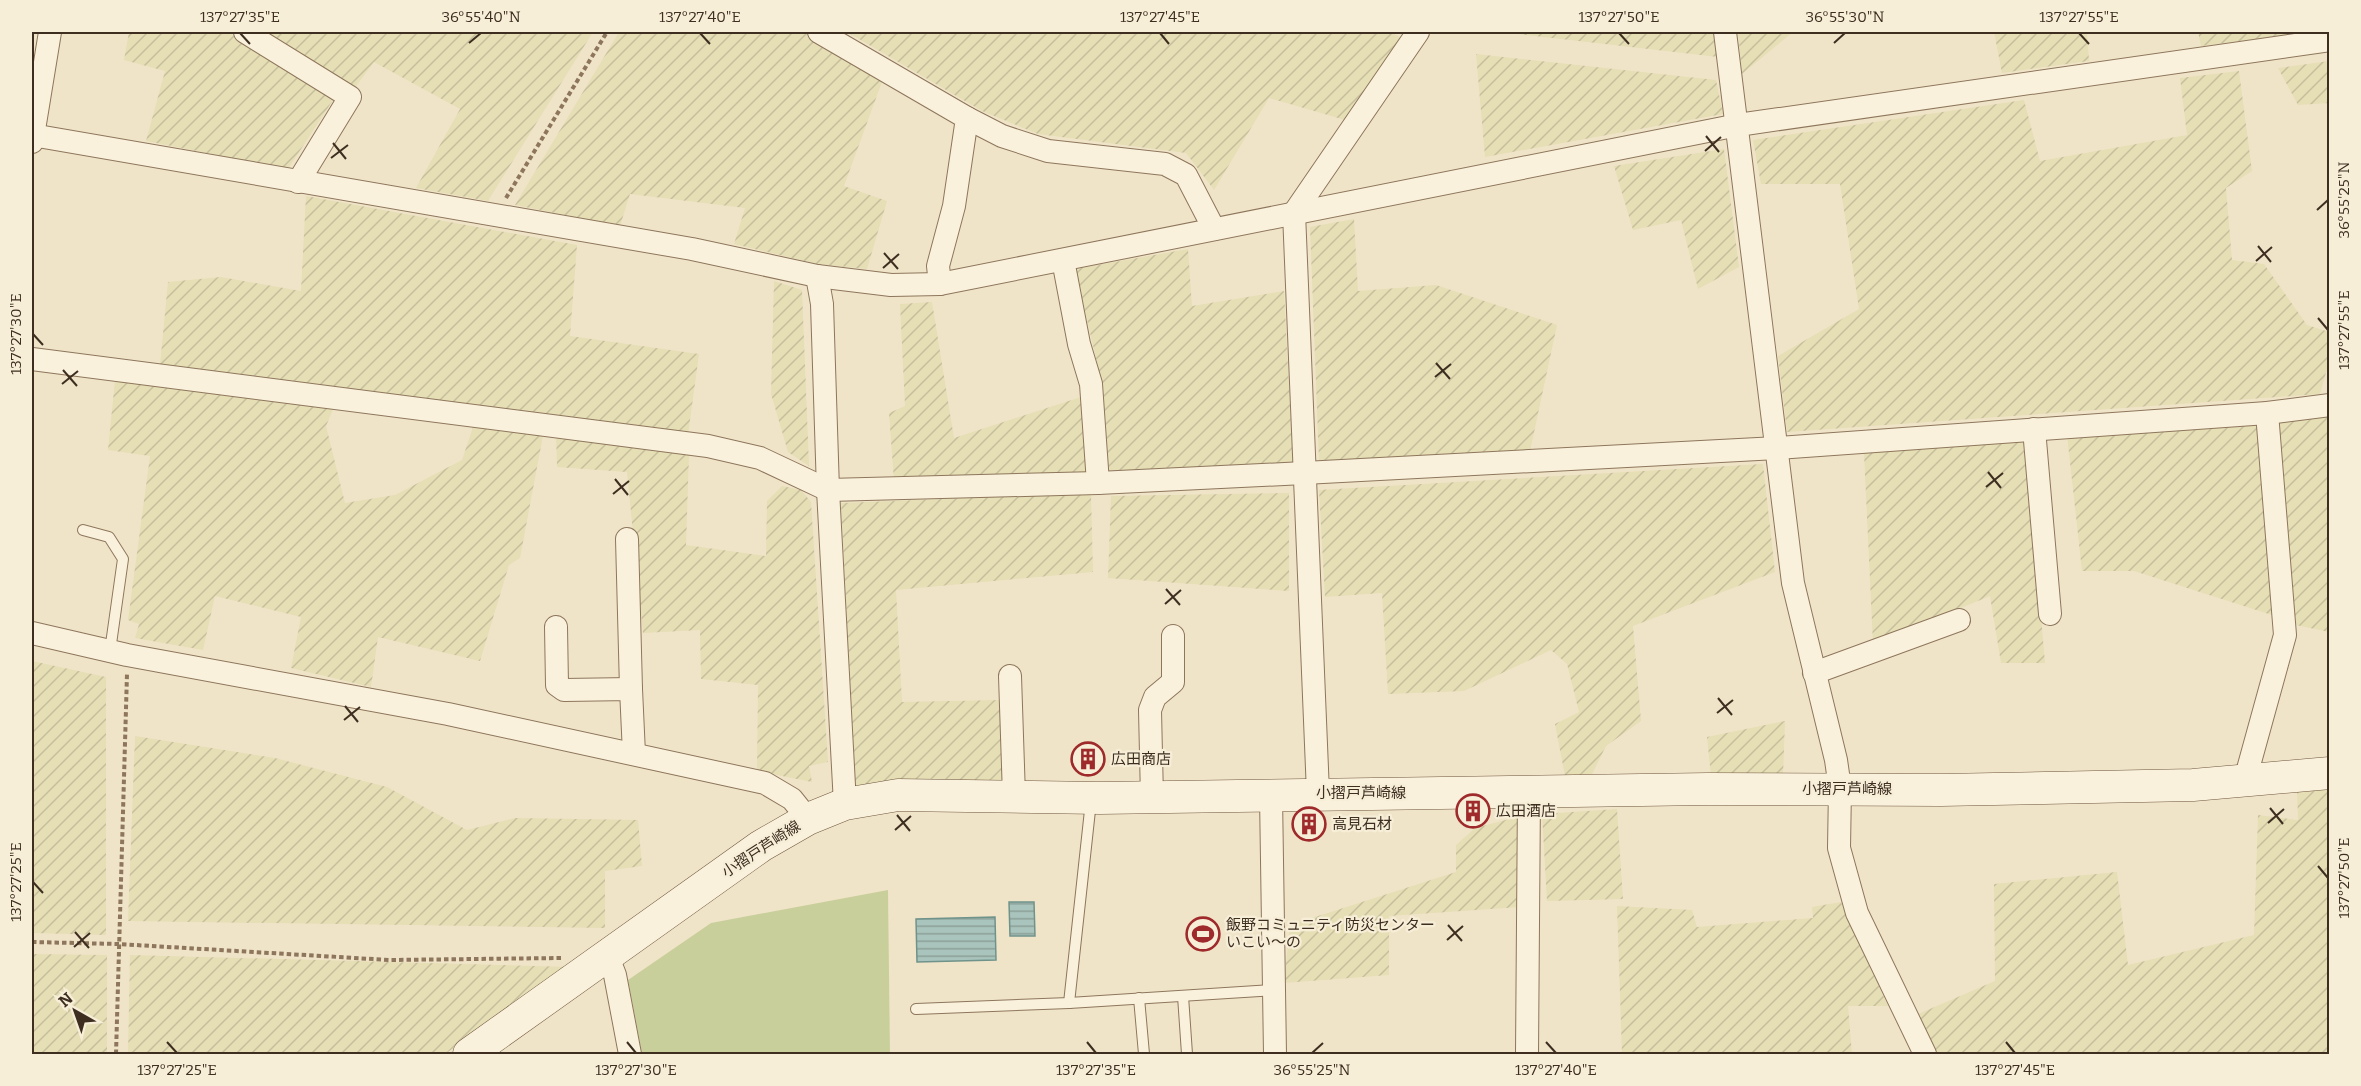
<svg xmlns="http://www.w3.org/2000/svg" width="2361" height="1086" font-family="Bitter,'Noto Sans JP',serif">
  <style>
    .farmland { fill: url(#farmland-furrows) }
    .pitch { fill: #c9cf9b }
    .water { fill: url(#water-rules); stroke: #6f938a; stroke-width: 1.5 }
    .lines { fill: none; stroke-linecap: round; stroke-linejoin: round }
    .service-casing { stroke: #8d765c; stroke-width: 12 }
    .minor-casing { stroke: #8d765c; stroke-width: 24 }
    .secondary-casing { stroke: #6f573f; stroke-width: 33 }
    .path { stroke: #8d765c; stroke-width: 4; stroke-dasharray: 4.5 3; stroke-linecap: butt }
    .service { stroke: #faf1dc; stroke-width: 10 }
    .minor { stroke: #faf1dc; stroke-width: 22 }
    .secondary { stroke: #faf1dc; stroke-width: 32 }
    .ticks { fill: none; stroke: #3d2e20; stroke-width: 2 }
    .labels { text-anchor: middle; stroke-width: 4.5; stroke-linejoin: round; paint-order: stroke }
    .poi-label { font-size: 15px; fill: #3d2e20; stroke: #f7eed8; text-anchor: start }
    .street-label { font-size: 15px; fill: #3d2e20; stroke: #f7eed8 }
    .neatline { fill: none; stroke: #3d2e20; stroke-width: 2 }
    .ticks-label { font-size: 15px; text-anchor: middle; fill: #3d2e20 }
  </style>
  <defs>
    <pattern id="farmland-furrows" width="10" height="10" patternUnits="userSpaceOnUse" patternTransform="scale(1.5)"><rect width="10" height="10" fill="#e6deb5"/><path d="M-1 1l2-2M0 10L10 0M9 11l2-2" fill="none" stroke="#c6bf9b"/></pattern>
    <pattern id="water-rules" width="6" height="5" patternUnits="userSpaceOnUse" patternTransform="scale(1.5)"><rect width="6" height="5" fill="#a9c4bc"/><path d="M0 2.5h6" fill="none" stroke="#8ba098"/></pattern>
  </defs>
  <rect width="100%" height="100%" fill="#f0e4c8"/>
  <g class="farmland">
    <path d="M129 32H228L335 97 288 169 146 141 165 71 124 60Z"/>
    <path d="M261 32H593L488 201 416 188 460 109 374 62 354 89Z"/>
    <path d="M619 32H804L883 79 844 186 887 201 867 269 817 264 734 244 745 208 630 194 620 226 515 205Z"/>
    <path d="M847 32H1390L1402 38 1345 120 1269 98 1214 190 1186 153 1038 134 982 111Z"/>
    <path d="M1500 32H1715L1718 57Z"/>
    <path d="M1738 32H1793L1742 74Z"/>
    <path d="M1994 32H2087L2089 61 2002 73Z"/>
    <path d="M2198 32H2309L2201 46Z"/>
    <path d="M1476 54 1716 80 1723 114 1485 157Z"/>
    <path d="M2329 61V103L2298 105 2278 68Z"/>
    <path d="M2239 71 2252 171 2226 188 2232 260 2264 264 2307 325 2329 332V362L2320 394 1787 432 1778 356 1859 309 1840 184H1761L1753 140 2024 100 2040 161 2187 135 2180 78Z"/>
    <path d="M1724 149 1739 267 1698 289 1681 220 1633 230 1614 166Z"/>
    <path d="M306 196 577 245 570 336 699 354 688 435 160 365 168 282 221 277 301 291Z"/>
    <path d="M1354 219 1358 291 1436 285 1557 325 1530 451 1319 461 1310 227Z"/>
    <path d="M1188 249 1192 306 1284 291 1293 463 1109 473 1103 388 1075 269Z"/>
    <path d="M774 281 802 290 809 466 788 452 771 394Z"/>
    <path d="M932 302 954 438 1081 397 1089 476 894 481 889 413 905 406 900 304Z"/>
    <path d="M115 380 334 407 326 426 345 503 395 495 462 460 473 427 544 430 520 558 509 565 480 661 378 637 371 687 291 668 301 617 215 596 203 650 135 638 139 624 128 620 150 456 108 450Z"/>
    <path d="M2329 417V632L2291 624 2277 422Z"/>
    <path d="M2259 421 2275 616 2134 571H2082L2067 435Z"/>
    <path d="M556 433 689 454 686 545 766 556 767 501 782 486 801 490 811 502 828 762 809 766 812 782 757 771 758 685 701 679 700 630 643 633 627 472 557 467Z"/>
    <path d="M2026 441 2045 663H2001L1990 596 1873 644 1864 453Z"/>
    <path d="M1763 464 1775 572 1633 626 1641 721 1606 746 1592 774 1565 776 1555 724 1579 712 1567 664 1551 650 1464 691 1388 694 1382 593 1325 597 1319 490Z"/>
    <path d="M1091 493 1093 572 896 590 902 702 1002 700 1003 783 858 788 855 782 841 503Z"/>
    <path d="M1289 493V591L1108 578 1111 496Z"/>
    <path d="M32 661 106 677V935L32 933Z"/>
    <path d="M1785 721 1783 776H1711L1707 737Z"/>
    <path d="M135 736 275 758 387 787 467 830 515 818 638 820 642 866 605 871V928L128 921Z"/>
    <path d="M2329 784V1054H1934L1916 1015 1995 981 1994 884 2117 872 2128 965 2254 935 2258 815 2298 820 2297 788Z"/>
    <path d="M1617 809 1623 899 1547 901 1542 814Z"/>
    <path d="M1517 817 1520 907 1389 916V975L1284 983 1290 925 1456 872V845L1475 828Z"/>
    <path d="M1841 902 1888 1006H1848L1852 1054H1622L1617 906 1692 910 1697 927 1813 918 1812 907Z"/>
    <path d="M32 954 107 955V1054H32Z"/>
    <path d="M130 955 571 967 445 1054H128Z"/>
  </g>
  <path class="pitch" d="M888 890 890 1054H642L628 980 711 923Z"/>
  <g class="water">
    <path d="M1009 902H1034L1035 936H1010Z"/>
    <path d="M995 917 996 960 917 962 916 919Z"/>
  </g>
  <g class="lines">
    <defs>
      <g id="service">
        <path d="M83 530 109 537 123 559 110 651"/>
        <path d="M1183 996 1187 1054"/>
        <path d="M1139 998 1144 1054"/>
        <path d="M1069 1003 1274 990"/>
        <path d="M916 1009 1069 1003 1091 801"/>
      </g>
      <g id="minor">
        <path d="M245 32 350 97 298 182"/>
        <path d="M819 32 967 118 954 206 938 266 940 284"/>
        <path d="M1725 32 1793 583 1836 760 1840 788 1839 848 1857 913 1925 1054"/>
        <path d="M967 118 1002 136 1048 151 1165 164 1186 175 1214 229"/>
        <path d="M32 135 692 249 817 276 891 285 940 284 1738 125 2330 40"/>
        <path d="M32 142 50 32"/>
        <path d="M1063 260 1079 344 1091 384 1098 483"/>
        <path d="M817 276 822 304 828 490 845 804"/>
        <path d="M32 359 708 446 760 458 828 490 1098 483 1304 473 1777 448 2267 413 2330 405"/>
        <path d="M2034 429 2050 614"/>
        <path d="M627 539 631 689"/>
        <path d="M556 627 557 685 564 690 631 689 634 754"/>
        <path d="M32 633 127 655 448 714 765 783 792 799 808 819"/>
        <path d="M1814 673 1959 620"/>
        <path d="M1010 676 1014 796"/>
        <path d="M2245 780 2285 635 2267 413"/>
        <path d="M1318 793 1294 213 1418 32"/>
        <path d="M1271 796 1275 1054"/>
        <path d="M1152 798 1150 710 1155 697 1173 682V636"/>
        <path d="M608 957 615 975 630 1054"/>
        <path d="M1527 1054 1529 793"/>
      </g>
      <path id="secondary" d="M469 1054 761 846 808 819 845 804 898 795 1100 798 1708 789 1941 790 2193 785 2330 773"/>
    </defs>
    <use href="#service" class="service-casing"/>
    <use href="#minor" class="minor-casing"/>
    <use href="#secondary" class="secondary-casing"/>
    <g class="path">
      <path d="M506 198 607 32"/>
      <path d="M32 942 118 944 389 960 561 958"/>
      <path d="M116 1054 127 674"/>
    </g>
    <use href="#service" class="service"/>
    <use href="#minor" class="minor"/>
    <use href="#secondary" class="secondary"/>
  </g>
  <path class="ticks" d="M240 33 250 44M700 33 710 44M1160 33 1169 44M1619 33 1629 44M2079 33 2089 44M469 43 481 33M1834 43 1845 33M1706 136 1719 152M333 143 346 159M1705 151 1721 137M331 158 348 145M2317 210 2328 200M2258 246 2271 262M884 253 898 269M2256 261 2272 247M883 268 899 254M2318 318 2328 330M33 334 43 345M1436 363 1450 379M63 370 77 386M1435 377 1451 364M62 384 78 371M1988 472 2001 488M615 479 628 495M1986 487 2003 473M613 494 629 481M1166 589 1180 605M1165 604 1181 590M1718 698 1732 715M345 706 358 722M1717 713 1733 700M344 720 360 707M2270 808 2283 824M897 815 910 831M2268 823 2284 809M895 830 911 816M2318 866 2328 878M33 882 43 893M1448 925 1462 941M75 932 89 948M1447 940 1463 926M74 947 90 933M167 1042 177 1053M627 1042 636 1053M1087 1042 1096 1053M1546 1042 1556 1053M2006 1042 2015 1053M1312 1053 1323 1043"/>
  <defs>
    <symbol id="building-ring" viewBox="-11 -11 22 22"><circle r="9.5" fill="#f7eed8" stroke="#9e2a2b" stroke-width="1.5"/><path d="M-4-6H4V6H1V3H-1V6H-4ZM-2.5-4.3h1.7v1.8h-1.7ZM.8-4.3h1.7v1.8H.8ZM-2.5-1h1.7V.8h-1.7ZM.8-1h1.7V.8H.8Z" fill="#9e2a2b"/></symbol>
    <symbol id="stadium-ring" viewBox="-11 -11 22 22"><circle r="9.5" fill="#f7eed8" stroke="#9e2a2b" stroke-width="1.5"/><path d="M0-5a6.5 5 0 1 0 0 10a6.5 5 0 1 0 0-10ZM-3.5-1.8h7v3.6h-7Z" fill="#9e2a2b"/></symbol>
  </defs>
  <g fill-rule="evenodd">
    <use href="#building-ring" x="1069" y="740" width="38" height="38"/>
    <use href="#building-ring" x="1454" y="792" width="38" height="38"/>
    <use href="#building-ring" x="1290" y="805" width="38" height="38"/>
    <use href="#stadium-ring" x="1184" y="915" width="38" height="38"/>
  </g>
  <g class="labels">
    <g class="poi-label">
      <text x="1111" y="764">広田商店</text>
      <text x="1496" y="816">広田酒店</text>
      <text x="1332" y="829">高見石材</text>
      <text x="1226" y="930">飯野コミュニティ防災センター<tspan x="1226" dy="17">いこい～の</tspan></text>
    </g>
    <g class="street-label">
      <text x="1847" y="794">小摺戸芦崎線</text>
      <text x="1361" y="798">小摺戸芦崎線</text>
      <text transform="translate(761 849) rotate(-33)" y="5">小摺戸芦崎線</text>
    </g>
  </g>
  <rect width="2361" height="1086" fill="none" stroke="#f7eed8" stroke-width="66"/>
  <g transform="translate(75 1011) rotate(320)" stroke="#f7eed8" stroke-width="4.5" paint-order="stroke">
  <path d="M0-4.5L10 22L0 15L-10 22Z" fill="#3d2e20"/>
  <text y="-9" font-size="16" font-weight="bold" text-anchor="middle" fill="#3d2e20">N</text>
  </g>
  <rect x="33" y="33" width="2295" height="1020" class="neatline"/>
  <g class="ticks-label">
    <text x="240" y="22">137°27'35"E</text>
    <text x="481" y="22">36°55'40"N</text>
    <text x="700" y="22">137°27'40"E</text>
    <text x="1160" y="22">137°27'45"E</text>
    <text x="1619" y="22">137°27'50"E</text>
    <text x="1845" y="22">36°55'30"N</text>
    <text x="2079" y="22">137°27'55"E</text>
    <text transform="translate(2344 200) rotate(-90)" y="5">36°55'25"N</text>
    <text transform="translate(2344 330) rotate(-90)" y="5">137°27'55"E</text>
    <text transform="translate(16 334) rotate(-90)" y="5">137°27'30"E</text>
    <text transform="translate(2344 878) rotate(-90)" y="5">137°27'50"E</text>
    <text transform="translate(16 882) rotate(-90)" y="5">137°27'25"E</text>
    <text x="177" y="1075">137°27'25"E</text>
    <text x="636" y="1075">137°27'30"E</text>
    <text x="1096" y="1075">137°27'35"E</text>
    <text x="1312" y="1075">36°55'25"N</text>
    <text x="1556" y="1075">137°27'40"E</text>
    <text x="2015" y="1075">137°27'45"E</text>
  </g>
</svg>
